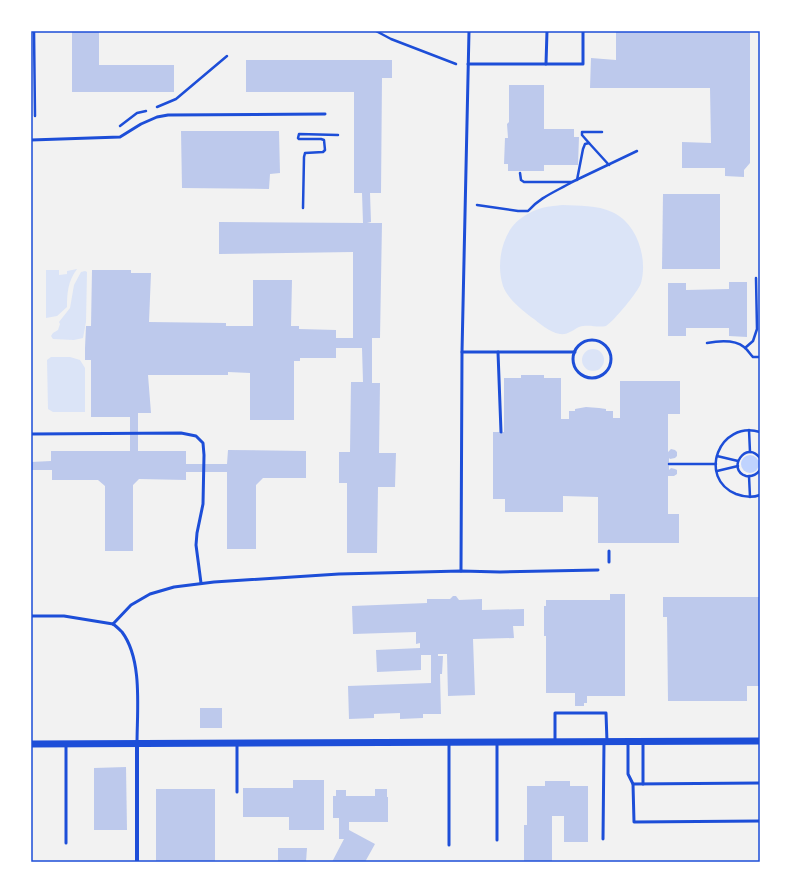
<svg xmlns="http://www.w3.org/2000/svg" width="791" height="893" font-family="'PT Sans',sans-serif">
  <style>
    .green { fill: #dbe4f7 }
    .water { fill: #bfd3fe }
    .building { fill: #bdc9ec }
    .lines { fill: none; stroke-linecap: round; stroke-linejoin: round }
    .path { stroke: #1d4ed8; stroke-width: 2.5 }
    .service { stroke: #1d4ed8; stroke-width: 3 }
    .minor { stroke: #1d4ed8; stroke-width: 4 }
    .tertiary { stroke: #1d4ed8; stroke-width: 7 }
    .neatline { fill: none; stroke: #1d4ed8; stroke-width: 1.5 }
  </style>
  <rect width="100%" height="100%" fill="#f2f2f2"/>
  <g class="green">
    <path d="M563 205C579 206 597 205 612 212 637 223 648 258 641 283 638 292 614 321 606 326 597 328 589 324 579 327 573 330 568 335 560 334 548 332 540 323 531 317 520 308 508 299 503 286 497 268 500 243 512 227 517 220 528 213 536 210 545 206 554 206 563 205Z"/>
    <path d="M77 269C68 281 67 293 67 307L57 316 46 318V270H59V275L67 274V271Z"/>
    <path d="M85 271 87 272 86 322 83 338 74 340 53 339 51 336 53 333 58 330 60 324 59 322 70 308 74 285 81 272Z"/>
    <circle cx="593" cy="360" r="11"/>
    <path d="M51 357H70L80 360 85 368V412H53L48 409 47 360Z"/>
  </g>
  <circle class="water" cx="750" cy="464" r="9"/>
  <g class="building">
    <path d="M72 31H99V65H174V92H72Z"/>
    <path d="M616 31H750V163L744 170V177L725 176V168H682V142L711 143 710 88H590L591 58 616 60Z"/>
    <path d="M246 60H392V78H382L381 193H370L371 222 367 223H382L380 338H372V383H380L379 453H396L395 487H378L377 553H347V483H339V452H350L351 382H363L362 348H336V358H300V361H294V420H250V373L228 372V375H148L151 413H138V451H186V464H227L228 450 306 451V478H263L256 485V549H227V472H186V480L139 479 133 485V551H105V486L98 480H52V470H31V462L51 461V451H130V417H91V360H85V348L86 326H91L92 270H131V273H151L149 322 226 323V326H253V280H292L291 326H299V329L336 330V338H353V252L219 254V222L363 223 362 193H354V92H246Z"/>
    <path d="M509 85H544V129H574V137H579L578 165H544V171H508V164H504L505 138H508L507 124 509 122Z"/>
    <path d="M181 131H279L280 173 270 174 269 189 182 188Z"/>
    <path d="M663 194H720V269H662Z"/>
    <path d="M729 282H747V337L729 336V328H686V336H668V283H686V290L729 289Z"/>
    <path d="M521 375H544V378H561V419H569V411H575V409L586 407 599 408 606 409V411H613V418H620V381H680V414H668V452L671 449 675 450 677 452V456L675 458 670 459 669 458V470L671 468 675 469 677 470V474L674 476H668V514H679V543H598V497L563 496V512H505V499H493V432H504V378H521Z"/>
    <path d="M610 594H625V696H587V703H584V706H575V693H546V636H544V606H546V600H610Z"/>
    <path d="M453 596H456L459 600 482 599V610L524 609V626H513L514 638 473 639 475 695 448 696 447 654H438V656H443L442 674H440L441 714H423V718L400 719V713L374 714V718L349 719 348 686 431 683V655H421V670L377 672 376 650 420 648V643L416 644V632L353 634 352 606 427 603V599H450Z"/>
    <path d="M663 597H760V686H747V701H668L667 617H663Z"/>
    <rect x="200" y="708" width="22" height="20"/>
    <path d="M126 767 127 830H94V768Z"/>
    <path d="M293 780H324V830H289V817H243V788H293Z"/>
    <path d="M545 781H570V786H588V842H564V816H552V862H524V825H527V786H545Z"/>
    <rect x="156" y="789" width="59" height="73"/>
    <path d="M375 789H387V797H388V822H349V830L375 844 365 862H332L344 839H339V818H333V796H336V790H346V796H375Z"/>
    <path d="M278 848H307L306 862H278Z"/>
  </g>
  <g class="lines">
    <g class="path">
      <path d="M34 31 35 116"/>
      <path d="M376 31 391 39 456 64"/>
      <path d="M157 107 176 99 227 56"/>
      <path d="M120 126 137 113 146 111"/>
      <path d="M589 143 582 135V132H602"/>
      <path d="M520 173 521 180 524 182H572L637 151"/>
      <path d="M577 180 583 149 585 144 589 143 609 165"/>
      <path d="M477 205 518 211H528C540 197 557 191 572 182"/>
      <path d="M303 208 304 157 305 153 323 152 325 150 324 140 321 139H299L298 138 299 134 338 135"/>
      <path d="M707 343C718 341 734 339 744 347 748 350 750 354 753 357H760"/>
      <path d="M745 348 753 341 757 329 756 278"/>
      <path d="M749 430 750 452"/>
      <path d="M760 432C719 420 697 478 736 494 744 497 752 498 760 495"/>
      <path d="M717 456 738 461"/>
      <path d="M760 458C746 439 726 470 746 476 752 477 757 474 760 470"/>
      <path d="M669 464H716"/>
      <path d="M717 471 738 466"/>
      <path d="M749 476 750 497"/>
    </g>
    <g class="service">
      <path d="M468 64H583V31"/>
      <path d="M546 64 547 31"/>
      <path d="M31 140 120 137 141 124 157 117 168 115 325 114"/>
      <circle cx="592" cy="359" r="19"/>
      <path d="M462 352H575"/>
      <path d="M498 352 501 432"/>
      <path d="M31 434 181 433 196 436 203 443 204 455 203 504 197 533 196 545 201 583"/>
      <path d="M609 551V562"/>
      <path d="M461 571 462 352 469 31"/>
      <path d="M31 616H64L113 624"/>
      <path d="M113 624 131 605 150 594 174 587 214 582 339 574 461 571 500 572 598 570"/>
      <path d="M113 624C116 626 119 629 122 632 143 660 137 710 137 744"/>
      <path d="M497 742V840"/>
      <path d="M555 742V713H606L607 742"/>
      <path d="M628 742V774L633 784 634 822 760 821"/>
      <path d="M643 742V784"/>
      <path d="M449 743V845"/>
      <path d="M237 744V792"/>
      <path d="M66 745V843"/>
      <path d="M633 784 760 783"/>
      <path d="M603 839 604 742"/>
    </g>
    <path class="minor" d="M137 862V744"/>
    <path class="tertiary" d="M31 744 760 741"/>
  </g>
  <rect width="791" height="893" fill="none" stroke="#ffffff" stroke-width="64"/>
  <rect x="32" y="32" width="727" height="829" class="neatline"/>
</svg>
